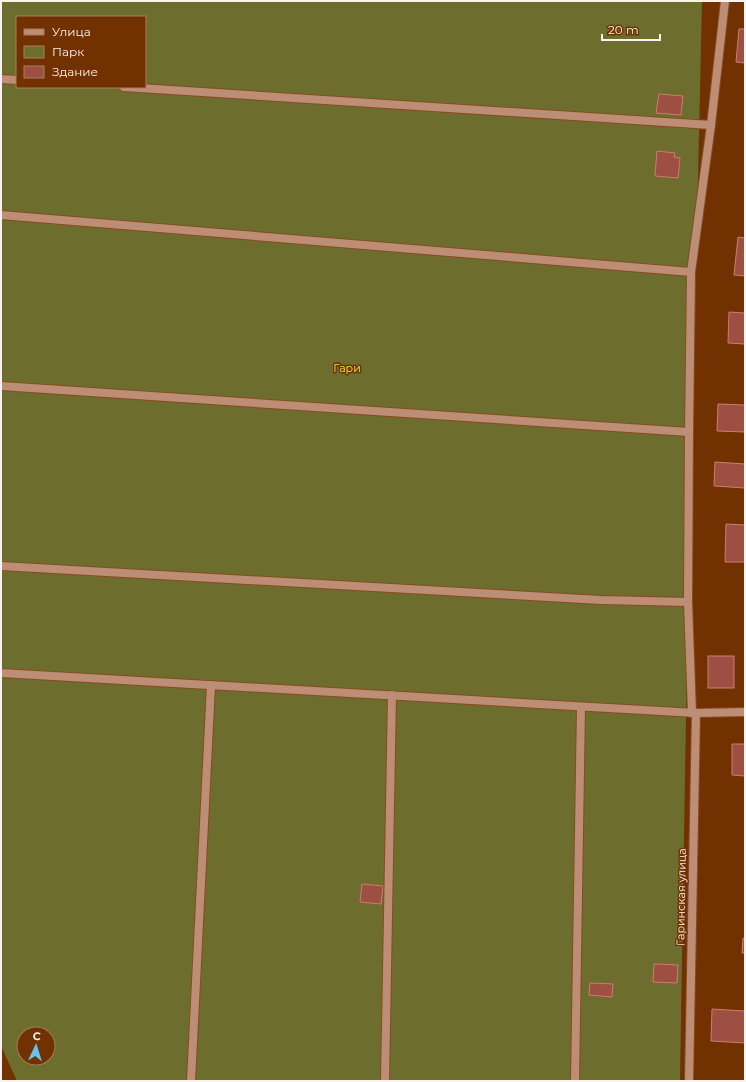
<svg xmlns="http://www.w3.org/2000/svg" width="746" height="1082" font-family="Montserrat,sans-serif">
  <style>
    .green { fill: #6d6e2d; fill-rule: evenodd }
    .building { fill: #9d4f44; stroke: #cf7c6f }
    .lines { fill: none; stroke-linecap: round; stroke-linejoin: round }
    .lane-casing { stroke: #854c21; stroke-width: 10 }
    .street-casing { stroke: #854c21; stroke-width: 10 }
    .lane { stroke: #bd8e75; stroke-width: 8 }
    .street { stroke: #bd8e75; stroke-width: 8 }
    .labels { text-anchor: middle; stroke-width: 3; stroke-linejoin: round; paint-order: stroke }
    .park-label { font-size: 11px; fill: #ecec44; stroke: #723100 }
    .street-label { font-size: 11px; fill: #faf2ee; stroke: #723100 }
  </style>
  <rect width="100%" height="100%" fill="#723100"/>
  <path class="green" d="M1 1H702L686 716 680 1081H17L1 1046ZM17 17H145V87H17ZM24 1034H48V1058H24Z"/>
  <g class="building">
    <path d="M739 29H745V63L736 62Z"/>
    <path d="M659 94 683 96 681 115 656 113Z"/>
    <path d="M657 151 675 153 674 157 680 158 678 178 655 176Z"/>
    <path d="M738 237 745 238V276L734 275Z"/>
    <path d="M729 312 745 313V344L728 343Z"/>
    <path d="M718 404 745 405V432L717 431Z"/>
    <path d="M715 462 745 464V488L714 486Z"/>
    <path d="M726 524 745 525V562H725Z"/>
    <rect x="708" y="656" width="26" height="32"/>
    <path d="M732 744H745V776L732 775Z"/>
    <path d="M362 884 383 886 381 904 360 902Z"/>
    <path d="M743 938 745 939V953H742Z"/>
    <path d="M654 964 678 965 677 983 653 982Z"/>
    <path d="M590 983 613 984 612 997 589 995Z"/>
    <path d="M712 1009 745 1011V1043L711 1041Z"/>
  </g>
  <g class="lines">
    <defs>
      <g id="lane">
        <path d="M1 79 17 80"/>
        <path d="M124 87 711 125"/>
        <path d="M1 215 691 272"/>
        <path d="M1 386 689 432"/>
        <path d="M1 566 601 600 688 602"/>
        <path d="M1 673 696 713"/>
        <path d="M191 1081 211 685"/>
        <path d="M385 1081 392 695"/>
        <path d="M575 1081 581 707"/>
      </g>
      <g id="street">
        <path d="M692 713 688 602 689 432 691 272 711 125 725 1"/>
        <path d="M689 1081 696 713 745 712"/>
      </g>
    </defs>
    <use href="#lane" class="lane-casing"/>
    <use href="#street" class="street-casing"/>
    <use href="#lane" class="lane"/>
    <use href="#street" class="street"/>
  </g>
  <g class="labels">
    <g class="park-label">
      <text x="347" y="372">Гари</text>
    </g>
    <g class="street-label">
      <text transform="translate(681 897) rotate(-89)" y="4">Гаринская улица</text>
    </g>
  </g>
  <rect width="746" height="1082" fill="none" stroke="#faf2ee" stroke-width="4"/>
  <rect x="16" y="16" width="130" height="72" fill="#723100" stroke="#a87e5f"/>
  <rect x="24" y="29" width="20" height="6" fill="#bd8e75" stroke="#a87e5f"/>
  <text x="52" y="36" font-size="12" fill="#faf2ee">Улица</text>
  <rect x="24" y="46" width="20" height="12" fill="#6d6e2d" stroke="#a87e5f"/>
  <text x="52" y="56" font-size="12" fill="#faf2ee">Парк</text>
  <rect x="24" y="66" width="20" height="12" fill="#9d4f44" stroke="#a87e5f"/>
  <text x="52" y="76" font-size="12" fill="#faf2ee">Здание</text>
  <g transform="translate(36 1046) rotate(4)"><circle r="19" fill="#723100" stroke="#a87e5f"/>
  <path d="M0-3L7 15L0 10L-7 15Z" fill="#66c4ef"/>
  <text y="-6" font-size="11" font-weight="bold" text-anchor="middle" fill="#faf2ee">С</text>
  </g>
  <path d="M602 34v6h58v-6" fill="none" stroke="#faf2ee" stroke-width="2"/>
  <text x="608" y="34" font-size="12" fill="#faf2ee" stroke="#723100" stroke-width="3" paint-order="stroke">20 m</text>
</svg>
